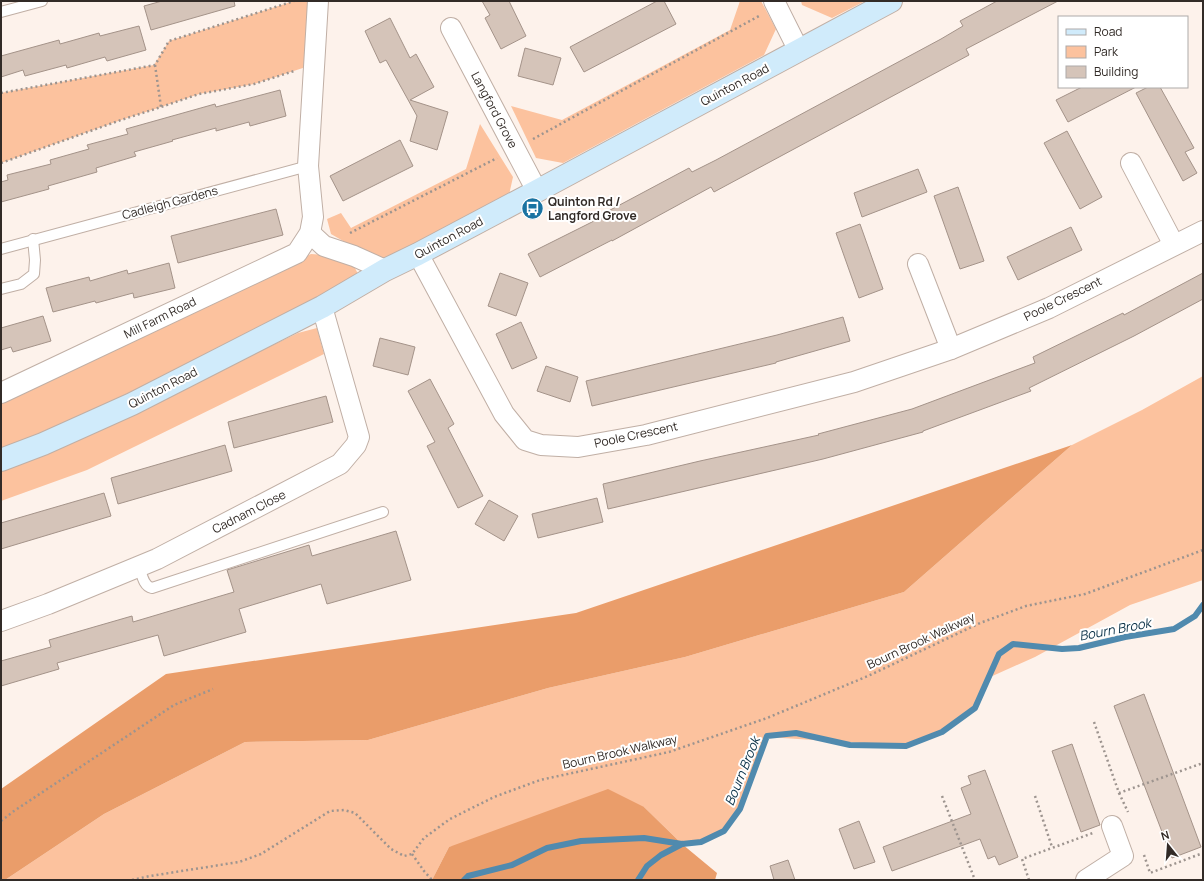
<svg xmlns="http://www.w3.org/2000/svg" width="1204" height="881" font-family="Manrope,sans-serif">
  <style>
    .green { fill: #fcc29e }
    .forest { fill: #ea9d6a }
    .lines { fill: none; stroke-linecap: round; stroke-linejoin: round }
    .stream { stroke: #508aae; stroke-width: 6 }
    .building { fill: #d5c4b9; stroke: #a49389 }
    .lane-casing { stroke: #c0afa5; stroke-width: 12 }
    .street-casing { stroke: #c0afa5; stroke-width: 22 }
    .secondary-casing { stroke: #c0afa5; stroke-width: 24 }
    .path { stroke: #9d948f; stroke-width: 2.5; stroke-dasharray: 2 3; stroke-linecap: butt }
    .lane { stroke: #fff; stroke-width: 10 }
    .street { stroke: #fff; stroke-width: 20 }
    .secondary { stroke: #d0ebfb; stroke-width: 22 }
    .labels { text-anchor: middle; stroke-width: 4; stroke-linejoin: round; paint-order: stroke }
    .street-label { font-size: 12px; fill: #322b27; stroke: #fff }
    .poi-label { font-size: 12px; font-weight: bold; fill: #322b27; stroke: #fff; text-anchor: start }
    .water-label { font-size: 13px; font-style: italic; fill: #0a3147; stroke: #fff }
  </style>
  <rect width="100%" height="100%" fill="#fdf2eb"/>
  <g class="green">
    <path d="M294 1H318L315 64 254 84 199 94 161 107 121 120 1 163V93L154 65 169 41Z"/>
    <path d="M740 1H761L776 29 764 55 563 163 536 158 511 106 562 120 730 30Z"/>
    <path d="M801 1H865L832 18 802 5Z"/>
    <path d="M480 124 513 177 509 195 385 259 350 245 331 234 327 219 341 213 351 228 466 169Z"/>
    <path d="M311 254 325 255 353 264 359 276 223 349 32 438 1 449V399L68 370Z"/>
    <path d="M317 328 324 354 87 470 1 501V469L63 445 298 333Z"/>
    <path d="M1203 376V580L1130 605 1035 657 988 678 975 708 942 732 906 746 767 737 740 809 724 831 701 842 682 844 644 807 449 847 432 880H5L104 814 245 742 368 740 548 688 685 657 904 592 1072 445 1142 410Z"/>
  </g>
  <g class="forest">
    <path d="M1072 445 904 592 685 657 548 688 368 740 245 742 104 814 5 880H1V789L166 674 576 613Z"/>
    <path d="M608 789 644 807 682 844 717 873 715 880H432L449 847Z"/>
  </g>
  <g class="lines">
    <g class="stream">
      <path d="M464 880 468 876 512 865 547 848 581 841 644 838 682 844 701 842 724 831 740 809 767 736 796 733 850 745 906 746 942 732 975 708 999 654 1013 644 1062 649 1079 648 1125 637 1174 629 1195 616 1203 605"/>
      <path d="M638 880 647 866 661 855 682 844"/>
    </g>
  </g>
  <g class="building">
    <path d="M162 1H234L235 6 151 30 144 6Z"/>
    <path d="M482 1H509L526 36 501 49 485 18 490 15Z"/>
    <path d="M657 1H664L676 24 584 72 570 47Z"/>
    <path d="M997 1H1058L966 49 969 55 714 192 711 187 612 241V240L540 277 528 254 600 218 599 216 689 168 692 172 716 160 941 39 963 26 960 21Z"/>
    <path d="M390 18 410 58 416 54 434 87 410 100 448 112 437 150 410 141 417 116 386 60 380 63 365 31Z"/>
    <path d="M139 26 146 50 107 61 105 57 67 68 66 65 25 76 23 70 1 77V56L59 40 60 44 99 33 100 36Z"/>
    <path d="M525 48 561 58 553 85 518 76Z"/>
    <path d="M1082 87H1136L1068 122 1056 100Z"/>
    <path d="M1148 87H1160L1194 148 1185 152 1197 173 1183 181 1136 93Z"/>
    <path d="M280 90 286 116 250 126 249 122 216 131V128L172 140 173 141 134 152 136 156 96 168 97 172 48 186 49 189 1 202V182L8 180 7 175 51 164 50 160 89 149 87 145 128 134 126 129 215 104 216 107Z"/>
    <path d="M1067 131 1102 197 1080 209 1044 143Z"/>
    <path d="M400 140 413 166 343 201 330 176Z"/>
    <path d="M918 169 927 192 862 217 854 193Z"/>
    <path d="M958 187 984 261 960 269 934 196Z"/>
    <path d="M276 209 283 235 178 263 171 236Z"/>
    <path d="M860 224 883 289 859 298 836 233Z"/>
    <path d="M1071 227 1082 250 1018 280 1007 257Z"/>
    <path d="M169 263 175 288 134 298 133 293 96 303 95 301 53 312 46 288 89 277 90 281 127 270 128 274Z"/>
    <path d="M500 273 528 283 516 316 488 306Z"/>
    <path d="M1203 273V299L1134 336 1029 388 1031 391 923 431V432L823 459 608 509 603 484 700 461 819 435 818 434 912 409 1035 363 1033 357 1123 313 1124 315Z"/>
    <path d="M43 316 51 341 13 352 11 347 1 350V328Z"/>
    <path d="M843 317 850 341 776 362V363L592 406 586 381 777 335Z"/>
    <path d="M521 322 537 358 512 369 496 334Z"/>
    <path d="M380 338 415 347 408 375 373 366Z"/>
    <path d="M546 366 578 377 570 402 537 391Z"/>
    <path d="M430 379 454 424 448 428 483 496 458 508 427 446 435 442 408 391Z"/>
    <path d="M326 396 333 422 234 448 228 422Z"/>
    <path d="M225 445 232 471 118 504 111 478Z"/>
    <path d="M104 493 111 516 1 549V523Z"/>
    <path d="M597 498 603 522 538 538 532 514Z"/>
    <path d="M489 500 518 516 504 541 475 524Z"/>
    <path d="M396 531 411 580 327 604 321 584 239 609 246 632 164 656 158 635 57 663 59 669 1 686V661L51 647 49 640 132 616 133 622 234 592 227 570 309 545 312 556Z"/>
    <path d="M1144 694 1201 847 1172 858 1114 706Z"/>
    <path d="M1072 744 1100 825 1081 832 1052 751Z"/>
    <path d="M985 770 1018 857 999 865 995 856 988 859 980 839 892 871 883 847 971 814 961 788 971 784 968 776Z"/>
    <path d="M859 821 875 862 854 869 839 829Z"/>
    <path d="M788 860 795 880H774L770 866Z"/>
  </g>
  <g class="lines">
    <defs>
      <g id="lane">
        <path d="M1 12 42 1"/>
        <path d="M1 249 308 166"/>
        <path d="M1 289 21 284 34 274 35 260 33 239"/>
        <path d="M139 566C142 574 143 586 152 588L383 512"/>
      </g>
      <g id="street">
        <path d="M774 1 799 51"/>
        <path d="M451 28 537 191"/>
        <path d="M1131 163 1174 245"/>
        <path d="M310 233 324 246 354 256 385 270"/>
        <path d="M418 254 504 414 525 440 541 445 578 447 646 435 854 382 951 349 1049 308 1203 231"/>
        <path d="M918 264 951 349"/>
        <path d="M1 393 297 253 310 233 313 217 308 166 318 1"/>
        <path d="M1 621 48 604 157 559 340 464 356 445 359 437 322 307"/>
        <path d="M1086 880 1123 856 1112 826"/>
      </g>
      <path id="secondary" d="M1 460 43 444 132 404 322 307 385 270 418 254 537 191 891 1"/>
    </defs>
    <use href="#lane" class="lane-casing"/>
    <use href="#street" class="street-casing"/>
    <use href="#secondary" class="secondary-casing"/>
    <g class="path">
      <path d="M155 65 161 107"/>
      <path d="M1 93 155 65 169 41 294 1"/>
      <path d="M533 139 759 16"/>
      <path d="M1 163 121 120 161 107 199 94 254 84 294 71"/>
      <path d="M350 233 497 158"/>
      <path d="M1094 722 1119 793 1203 763"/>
      <path d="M1119 793 1128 812"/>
      <path d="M942 796 975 880"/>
      <path d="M1035 796 1052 847"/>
      <path d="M1 821 14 811 174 705 213 689"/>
      <path d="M412 854 424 871 432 880"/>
      <path d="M1144 855 1150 873 1203 853"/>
      <path d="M132 880 150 876 239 862 261 854 330 811 344 810 355 813 391 849 404 856 412 854 424 838 450 819 494 797 540 780 669 752 767 718 868 676 980 623 1026 606 1085 594 1203 550"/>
      <path d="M1029 880 1022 859 1093 833"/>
    </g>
    <use href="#lane" class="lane"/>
    <use href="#street" class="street"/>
    <use href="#secondary" class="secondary"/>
  </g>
  <defs>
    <symbol id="bus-disc" viewBox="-11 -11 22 22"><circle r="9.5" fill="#1a73a2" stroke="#fff"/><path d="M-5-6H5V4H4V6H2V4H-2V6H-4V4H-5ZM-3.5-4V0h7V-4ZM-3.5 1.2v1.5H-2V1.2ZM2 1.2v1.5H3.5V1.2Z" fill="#fff"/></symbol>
  </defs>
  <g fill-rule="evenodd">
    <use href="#bus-disc" x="520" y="196" width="25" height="25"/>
  </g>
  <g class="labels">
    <g class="street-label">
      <text transform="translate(735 85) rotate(-28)" y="4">Quinton Road</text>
      <text transform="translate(494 110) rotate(62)" y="4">Langford Grove</text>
      <text transform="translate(170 203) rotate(-15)" y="4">Cadleigh Gardens</text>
      <text transform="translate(449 238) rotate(-28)" y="4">Quinton Road</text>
      <text transform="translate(1063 299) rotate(-26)" y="4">Poole Crescent</text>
      <text transform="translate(160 318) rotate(-26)" y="4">Mill Farm Road</text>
      <text transform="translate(163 388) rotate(-27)" y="4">Quinton Road</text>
      <text transform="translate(636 435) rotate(-12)" y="4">Poole Crescent</text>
      <text transform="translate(249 512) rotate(-27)" y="4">Cadnam Close</text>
      <text transform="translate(921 641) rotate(-25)" y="4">Bourn Brook Walkway</text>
      <text transform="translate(620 752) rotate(-13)" y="4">Bourn Brook Walkway</text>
    </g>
    <g class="poi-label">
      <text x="548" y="206">Quinton Rd /<tspan x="548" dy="14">Langford Grove</tspan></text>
    </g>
    <g class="water-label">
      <text transform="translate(1115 629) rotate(-11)" y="5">Bourn Brook</text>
      <text transform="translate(742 771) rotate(-68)" y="5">Bourn Brook</text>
    </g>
  </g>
  <rect width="1204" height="881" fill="none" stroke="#322b27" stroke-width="4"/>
  <rect x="1058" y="16" width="130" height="72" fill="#ffffff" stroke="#adaaa9"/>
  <rect x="1066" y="29" width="20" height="6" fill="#d0ebfb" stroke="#adaaa9"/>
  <text x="1094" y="36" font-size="12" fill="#322b27">Road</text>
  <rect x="1066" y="46" width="20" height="12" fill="#fcc29e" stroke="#adaaa9"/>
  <text x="1094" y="56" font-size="12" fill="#322b27">Park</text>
  <rect x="1066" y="66" width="20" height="12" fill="#d5c4b9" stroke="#adaaa9"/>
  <text x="1094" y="76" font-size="12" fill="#322b27">Building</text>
  <g transform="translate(1168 845) rotate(343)" stroke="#ffffff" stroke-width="3" paint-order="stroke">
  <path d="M0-3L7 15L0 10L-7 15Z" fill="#322b27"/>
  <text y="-6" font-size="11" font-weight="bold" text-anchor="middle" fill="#322b27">N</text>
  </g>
</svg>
